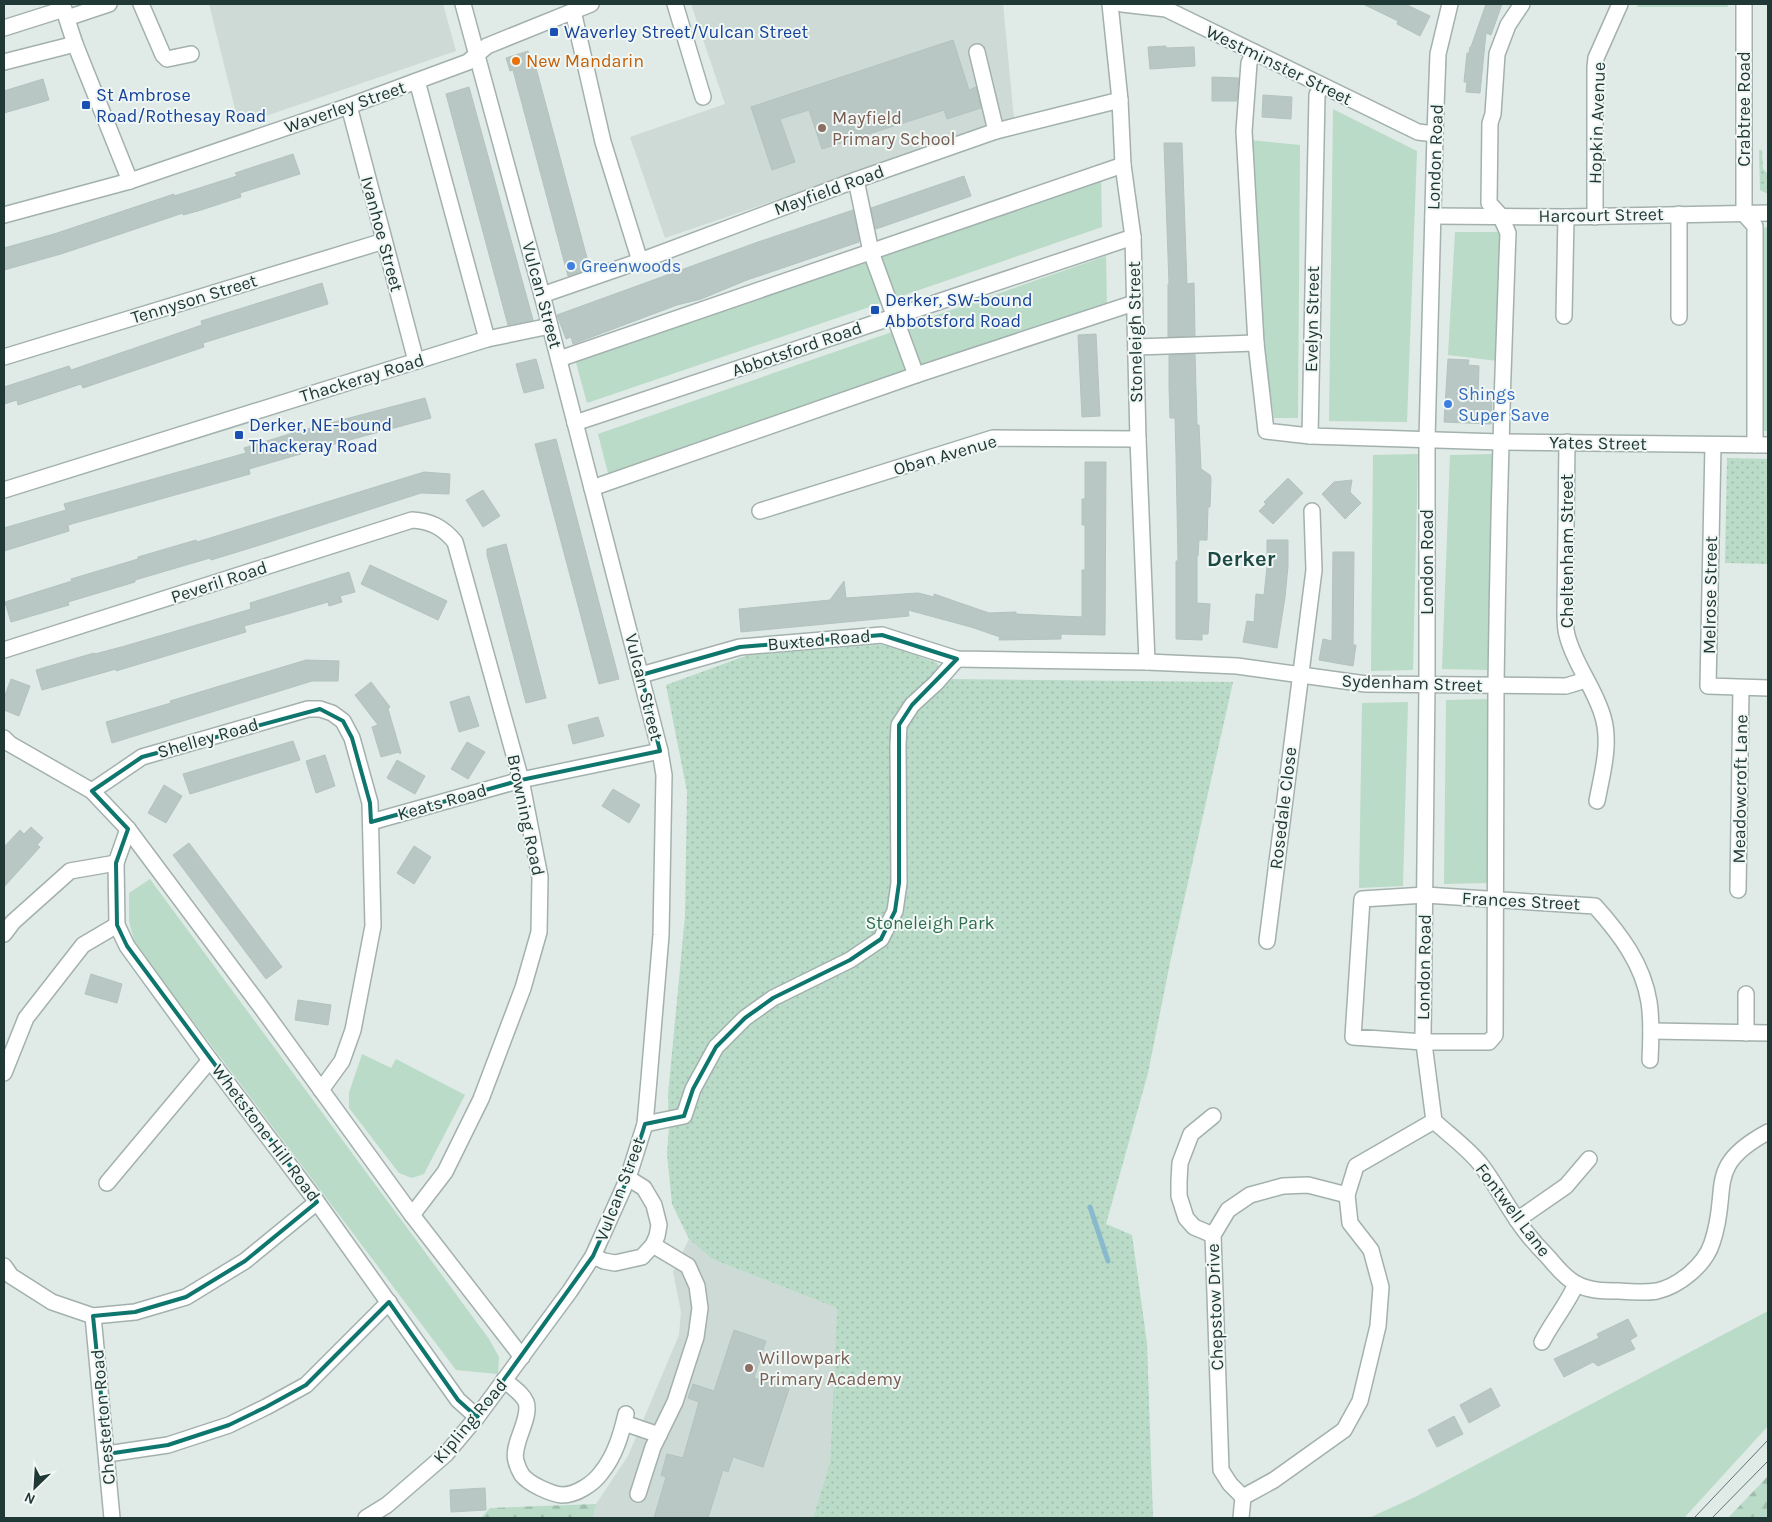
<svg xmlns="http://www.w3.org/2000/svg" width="1772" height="1522" font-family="Karla,sans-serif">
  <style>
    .built { fill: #cedad6 }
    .grass { fill: #b9dbc7 }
    .forest { fill: url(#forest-firs) }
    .park { fill: url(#park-dots) }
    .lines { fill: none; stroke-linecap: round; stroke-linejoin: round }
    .stream { stroke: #89b9cd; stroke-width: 5 }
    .building { fill: #b8c7c3; stroke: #b2c3bf }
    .minor-casing { stroke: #a3b1ae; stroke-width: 18 }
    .minor { stroke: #fff; stroke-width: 15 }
    .tram { stroke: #5b7572; stroke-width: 1 }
    .marked { fill: none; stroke: #0f766e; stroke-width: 4; stroke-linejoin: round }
    .transit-dot { fill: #1a4fb4; stroke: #f0f7f4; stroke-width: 2 }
    .food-dot { fill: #e8710a; stroke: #f0f7f4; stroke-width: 2 }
    .education-dot { fill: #8d6e63; stroke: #f0f7f4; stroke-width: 2 }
    .shop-dot { fill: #3f7fe0; stroke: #f0f7f4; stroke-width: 2 }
    .labels { text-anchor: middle; stroke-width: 4; stroke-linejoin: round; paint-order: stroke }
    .transit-label { font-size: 18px; fill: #164399; stroke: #f0f7f4; text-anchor: start }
    .food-label { font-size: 18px; fill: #c56008; stroke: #f0f7f4; text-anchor: start }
    .street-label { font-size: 18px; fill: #213936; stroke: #f0f7f4 }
    .education-label { font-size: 18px; fill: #785e54; stroke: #f0f7f4; text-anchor: start }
    .shop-label { font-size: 18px; fill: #366cbe; stroke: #f0f7f4; text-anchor: start }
    .park-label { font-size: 18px; fill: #2d6e50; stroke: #f0f7f4 }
    .district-label { font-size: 22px; font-weight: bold; fill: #1e4a46; stroke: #f0f7f4 }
  </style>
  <defs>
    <pattern id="forest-firs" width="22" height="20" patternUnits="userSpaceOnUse" patternTransform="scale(1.25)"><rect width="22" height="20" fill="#b9dbc7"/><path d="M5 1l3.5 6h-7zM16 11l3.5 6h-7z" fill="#9fbdac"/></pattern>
    <pattern id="park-dots" width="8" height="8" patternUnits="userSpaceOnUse" patternTransform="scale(1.25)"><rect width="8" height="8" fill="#b9dbc7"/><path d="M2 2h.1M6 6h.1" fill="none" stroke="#9fbdac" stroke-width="1.8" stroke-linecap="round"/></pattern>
  </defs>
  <rect width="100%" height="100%" fill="#e0eae7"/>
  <g class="built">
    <path d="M209 4H443L456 51 239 125Z"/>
    <path d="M691 4H1003L1014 119 665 238 630 137 725 104Z"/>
    <path d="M689 1239 712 1259 837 1308 830 1462 813 1518H593L596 1504 628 1456 679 1335 681 1312 673 1272Z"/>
  </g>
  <g class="grass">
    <path d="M1638 4H1727L1728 7H1637Z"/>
    <path d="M1333 109 1417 151 1407 422 1329 421Z"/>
    <path d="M1250 140 1300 145 1298 418H1274L1263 348Z"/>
    <path d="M1101 176 1102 227 890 300 874 255Z"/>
    <path d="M1768 227V431H1760L1761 228Z"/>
    <path d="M1455 232H1502L1498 361 1448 355Z"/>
    <path d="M1106 256 1107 306 919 370 902 327Z"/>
    <path d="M869 258 884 302 587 403 575 359Z"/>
    <path d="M895 331 910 374 609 477 598 434Z"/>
    <path d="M1418 454 1413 670 1371 671 1373 455Z"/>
    <path d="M1496 454 1490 670 1442 669 1450 455Z"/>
    <path d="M1492 699 1487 883 1444 884 1446 700Z"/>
    <path d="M1408 702 1403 886 1359 888 1362 703Z"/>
    <path d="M150 879 489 1339 499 1357 498 1374 456 1370 135 944 129 921V893Z"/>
    <path d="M362 1054 391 1068 396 1059 465 1095 424 1174 412 1178 399 1173 349 1108V1093Z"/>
    <path d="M1768 1311V1426L1684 1518H1369L1415 1497Z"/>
  </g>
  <g class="forest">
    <path d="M1768 1476V1518H1728Z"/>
    <path d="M596 1504 593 1518H481L490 1508Z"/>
  </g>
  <g class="park">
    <path d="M1759 150H1762L1763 169 1768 174V194L1760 190Z"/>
    <path d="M1727 458 1768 459V564L1725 563Z"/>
    <path d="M886 644 937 663 946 679 1233 682 1171 958 1148 1073 1106 1224 1132 1235 1147 1343 1153 1518H813L830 1462 837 1308 712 1259 689 1239 672 1204 667 1154 669 1127 668 1095 685 916 687 791 666 685 748 655Z"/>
  </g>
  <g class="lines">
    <path class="stream" d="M1090 1207 1108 1261"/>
  </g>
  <g class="building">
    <path d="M1363 4H1405L1430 16 1420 36 1397 24 1398 21Z"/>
    <path d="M1486 4H1502L1491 35 1486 33 1480 93 1466 92 1467 82H1464L1467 53H1469L1470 47H1471Z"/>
    <path d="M953 40 969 90 976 87 981 108 947 119 944 110 822 149 809 110 780 119 795 162 772 170 751 107Z"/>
    <path d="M1166 46V48L1194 47 1195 66 1150 69 1148 47Z"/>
    <path d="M528 51 533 69 536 68 590 269 568 276 513 70 510 71 506 58Z"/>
    <path d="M1212 77 1239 78 1237 101H1212Z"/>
    <path d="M43 79 49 100 4 113V91Z"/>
    <path d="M469 87 533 320 508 325 446 94Z"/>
    <path d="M1263 95 1292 97 1291 119 1262 117Z"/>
    <path d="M1164 143H1182L1187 284 1194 283 1195 336 1168 337V284H1169Z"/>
    <path d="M293 154 300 174 240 193 241 197 198 211 183 215V213L61 254 4 270V248L54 234 174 194V196L237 176 235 173Z"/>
    <path d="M964 176 971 196 876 229 871 208Z"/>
    <path d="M853 210 859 242 747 280 701 299 677 305 573 344 571 337 566 339 557 315 758 242Z"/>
    <path d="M322 283 328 304 203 343 204 347 83 388 81 384 18 405 17 400 4 404V387L69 366 71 370 202 325 201 321Z"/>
    <path d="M1096 334 1100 416 1082 417 1078 335Z"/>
    <path d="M1195 354 1197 425H1199L1201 469 1210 475 1211 479 1210 507H1208L1207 540H1199L1198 556H1197V603L1210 604 1208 634H1202V640L1176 639V561H1178L1176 455 1175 418H1170L1169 387V355Z"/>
    <path d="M536 359 544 388 524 393 516 364Z"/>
    <path d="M1448 359 1469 360 1468 365 1479 366 1478 397 1492 398 1491 424 1444 422Z"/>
    <path d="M425 398 431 418 342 442 249 469 250 474 68 525 69 531 4 551V528L66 510 64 504 246 453 244 448 296 432Z"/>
    <path d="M556 439 619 679 599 684 535 444Z"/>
    <path d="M1085 462H1106L1105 635 1061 634V639L999 640 1000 637 971 627 908 610 909 616 741 632 739 609 830 600 844 581 846 598 918 593 934 597V594L989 613 1016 612V614L1082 617V570H1085V525H1082V499H1085Z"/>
    <path d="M424 472 450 474 449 494 421 493 257 546 211 560 210 558 135 580V582L68 602 69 605 11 622 5 602 72 581 71 579 138 559V557L196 540 197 542Z"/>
    <path d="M1288 478 1303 493 1273 524 1259 511 1266 504 1264 502Z"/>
    <path d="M1352 480 1350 492 1361 503 1345 519 1322 494 1334 482Z"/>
    <path d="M483 490 500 516 483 527 466 500Z"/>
    <path d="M1267 540H1288V566L1285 597 1277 648 1243 642 1247 621 1254 622 1256 594 1264 595 1267 567Z"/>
    <path d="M506 544 546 698 526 703 487 555V549Z"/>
    <path d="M1333 552H1354L1353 645H1356L1353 666 1319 660 1323 639 1332 641Z"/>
    <path d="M370 565 447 601 438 620 361 584Z"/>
    <path d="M349 572 355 592 340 596 342 602 329 606 328 602 287 614 244 626 246 632 116 671V669L42 690 36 670 94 653 95 654 125 646 251 609 250 603Z"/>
    <path d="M306 660 339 661 338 681H312L112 743 106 722 171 703 170 701Z"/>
    <path d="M11 679 30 686 19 716 4 710V698Z"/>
    <path d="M371 682 390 707 388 709 401 753 400 754 399 752 381 757 372 727 378 725 355 695Z"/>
    <path d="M469 696 479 726 459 732 450 702Z"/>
    <path d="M598 717 604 736 573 744 568 725Z"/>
    <path d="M293 741 300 760 190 794 183 774Z"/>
    <path d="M467 742 485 752 468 779 451 769Z"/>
    <path d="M325 755 335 786 316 793 306 761Z"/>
    <path d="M397 760 425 776 415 794 387 778Z"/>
    <path d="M164 785 182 796 166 823 148 813Z"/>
    <path d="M613 789 640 805 629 823 602 806Z"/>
    <path d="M31 827 43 838 37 845 40 847 4 887V847L20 830 24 834Z"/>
    <path d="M189 843 282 967 266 979 173 855Z"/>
    <path d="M414 846 431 857 414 884 397 873Z"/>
    <path d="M91 974 122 984 117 1003 85 994Z"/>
    <path d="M298 1000 331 1005 328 1025 295 1020Z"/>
    <path d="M1628 1319 1637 1336 1630 1340 1635 1349 1598 1366 1593 1362 1564 1377 1554 1359 1599 1338 1597 1334Z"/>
    <path d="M734 1330 766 1341 754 1378 789 1389 763 1467 733 1457 728 1472 723 1470 708 1518H654L666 1477 661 1475 667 1454 683 1458 699 1402 688 1398 693 1384 714 1391Z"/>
    <path d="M1491 1388 1500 1406 1469 1423 1460 1405Z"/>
    <path d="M1454 1416 1463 1434 1437 1447 1428 1430Z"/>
    <path d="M485 1488 486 1510 451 1512 450 1490Z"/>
  </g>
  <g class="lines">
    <defs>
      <g id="minor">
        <path d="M62 4 75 44 130 181"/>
        <path d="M141 4 163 55 167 59 191 54"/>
        <path d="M675 4 703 97"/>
        <path d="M1110 4 1120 100 1123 165 1133 237 1138 439 1147 662"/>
        <path d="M1122 4 1166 9 1418 132 1435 134"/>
        <path d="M1522 4 1508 25 1497 54 1493 114 1490 123 1489 203 1500 215 1508 233C1502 384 1498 534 1496 685 1495 802 1496 919 1495 1035L1489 1042H1423L1353 1037 1362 899 1425 895 1595 906C1620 934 1643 964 1649 1002 1652 1021 1651 1041 1650 1060"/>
        <path d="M1744 4V214L1755 226V445"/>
        <path d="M573 11 603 142 640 261"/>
        <path d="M67 18 109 4"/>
        <path d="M4 28 64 9"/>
        <path d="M977 52 996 131"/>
        <path d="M1254 52 1249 63 1244 131 1256 343 1266 431 1310 436"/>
        <path d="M4 62 75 44"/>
        <path d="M417 81 487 339"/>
        <path d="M1321 86 1317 95 1310 436 1500 442 1768 445"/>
        <path d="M349 106 416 361"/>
        <path d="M856 180 871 252 916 375"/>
        <path d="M4 215 130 181 349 106 468 62 487 46 591 4"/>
        <path d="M1433 216 1566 217 1768 213"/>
        <path d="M1595 217V67L1596 58 1620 4"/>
        <path d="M542 295 640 261 856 180 996 131 1120 100"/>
        <path d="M1564 316 1566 217"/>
        <path d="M1679 317V214"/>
        <path d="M1136 347 1256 343"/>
        <path d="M4 357 384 241"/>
        <path d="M559 359 1123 165"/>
        <path d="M575 423 1133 237"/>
        <path d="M1567 442 1565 612C1565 619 1565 628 1567 635 1574 664 1595 688 1603 717 1611 744 1602 774 1597 801"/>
        <path d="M1713 445 1708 686 1768 688"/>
        <path d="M592 488 916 375 1134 303"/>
        <path d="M4 490 487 339 550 326"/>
        <path d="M760 511 993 438 1138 439"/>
        <path d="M4 650 412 520C430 521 443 527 455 542L521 780 540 877 539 932 523 988 481 1099 445 1172 412 1215"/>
        <path d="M641 675 740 647 882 635 957 659 1147 662 1237 666 1366 684 1566 686 1586 680"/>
        <path d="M4 738 10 744 92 791 128 829 261 1007 412 1215 522 1357"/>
        <path d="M92 791 142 757 308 709H320L332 713 343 721 352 738 370 803 373 926 353 1030 342 1061 321 1090"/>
        <path d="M371 822 521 780 660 751"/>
        <path d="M128 829 116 863 117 925 127 946 210 1060 317 1202 458 1400 477 1417"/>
        <path d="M1738 890 1741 688"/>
        <path d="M4 934 13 922 70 871 116 863"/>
        <path d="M1267 941 1314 570 1312 511"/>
        <path d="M1651 1031 1768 1033"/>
        <path d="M1746 1033V994"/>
        <path d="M4 1073 26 1018 83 945 117 925"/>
        <path d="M1434 1121 1423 1036 1427 685V439L1435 134 1438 54 1450 4"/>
        <path d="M1434 1121C1448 1134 1470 1150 1481 1165 1497 1186 1509 1210 1525 1231 1532 1240 1540 1249 1548 1257 1556 1266 1564 1277 1575 1283 1588 1291 1604 1291 1619 1291 1631 1292 1645 1293 1657 1291 1679 1286 1705 1265 1712 1243 1731 1188 1703 1167 1768 1132"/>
        <path d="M645 1124 684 1116 693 1089 716 1047 745 1018 773 998 850 960 881 939 895 911 899 883 898 745 899 725 912 705 936 683 957 659"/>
        <path d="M107 1183 210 1060"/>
        <path d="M1517 1220 1566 1186 1589 1159"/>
        <path d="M1213 1235 1194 1227 1186 1218 1179 1196V1181L1180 1163 1191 1134 1213 1116"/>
        <path d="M593 1256 604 1261 615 1263 642 1257 653 1245 657 1236 659 1225 654 1205 644 1188 628 1178"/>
        <path d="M4 1266 11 1276 52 1302 93 1316 135 1312 186 1297 245 1261 317 1202"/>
        <path d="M93 1316 112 1518"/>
        <path d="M1542 1342C1552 1322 1567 1305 1576 1284"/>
        <path d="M504 1380C512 1387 522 1393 526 1402 532 1418 511 1444 516 1461 517 1465 520 1472 522 1475 529 1484 551 1494 562 1495 576 1495 593 1484 601 1473 615 1456 621 1435 626 1414"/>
        <path d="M624 1423 659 1435"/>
        <path d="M107 1454 168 1445 229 1425 266 1407 306 1385 389 1302"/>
        <path d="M638 1494 653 1447 675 1402 696 1337 700 1308 697 1286 688 1266 653 1245"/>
        <path d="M1243 1497 1230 1484 1221 1470 1213 1235 1228 1210 1250 1195 1283 1186 1308 1185 1347 1195"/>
        <path d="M366 1518 387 1505 446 1454 477 1417 570 1291 593 1256 628 1178 645 1124 649 1079 661 935 664 775 660 751 542 295 463 4"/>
        <path d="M1241 1518 1243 1497 1274 1480 1344 1430 1360 1401 1378 1326 1381 1287 1371 1250 1350 1223 1347 1195 1356 1166 1434 1121"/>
      </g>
    </defs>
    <use href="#minor" class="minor-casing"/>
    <use href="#minor" class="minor"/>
    <g class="tram">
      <path d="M1694 1518 1768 1440"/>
      <path d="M1712 1518 1768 1461"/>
    </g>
  </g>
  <path class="marked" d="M882 635 957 659 912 705 899 725V883L895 911 881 939 850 960 773 998 745 1018 716 1047 693 1089 684 1116 645 1124 628 1178 593 1256 477 1417 458 1400 389 1302 306 1385 266 1407 229 1425 168 1445 107 1454 93 1316 135 1312 186 1297 245 1261 317 1202 127 946 117 925 116 863 128 829 92 791 142 757 320 709 343 721 352 738 370 803 371 822 521 780 660 751 641 675 740 647Z"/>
  <g class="transit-dot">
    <rect x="549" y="27" width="10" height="10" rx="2.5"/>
    <rect x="81" y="100" width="10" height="10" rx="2.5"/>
    <rect x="870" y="305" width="10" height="10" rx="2.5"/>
    <rect x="234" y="430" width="10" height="10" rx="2.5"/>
  </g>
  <circle class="food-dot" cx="516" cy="61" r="5"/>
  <g class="education-dot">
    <circle cx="822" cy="128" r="5"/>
    <circle cx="749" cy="1368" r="5"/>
  </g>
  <g class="shop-dot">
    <circle cx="571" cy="266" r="5"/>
    <circle cx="1448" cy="404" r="5"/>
  </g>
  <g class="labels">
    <g class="transit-label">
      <text x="564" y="38">Waverley Street/Vulcan Street</text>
      <text x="96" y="101">St Ambrose<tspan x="96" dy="21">Road/Rothesay Road</tspan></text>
      <text x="885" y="306">Derker, SW-bound<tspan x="885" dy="21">Abbotsford Road</tspan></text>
      <text x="249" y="431">Derker, NE-bound<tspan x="249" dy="21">Thackeray Road</tspan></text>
    </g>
    <g class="food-label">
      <text x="526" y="67">New Mandarin</text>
    </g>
    <g class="street-label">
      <text transform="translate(1279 65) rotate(26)" y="6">Westminster Street</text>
      <text transform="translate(345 107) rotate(-19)" y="6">Waverley Street</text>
      <text transform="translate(1744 109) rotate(-90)" y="6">Crabtree Road</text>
      <text transform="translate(1597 123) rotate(-88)" y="6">Hopkin Avenue</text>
      <text transform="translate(1435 157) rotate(-88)" y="6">London Road</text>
      <text transform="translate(829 190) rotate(-20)" y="6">Mayfield Road</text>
      <text transform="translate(1601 215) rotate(-1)" y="6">Harcourt Street</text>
      <text transform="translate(382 234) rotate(75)" y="6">Ivanhoe Street</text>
      <text transform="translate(542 295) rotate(75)" y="6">Vulcan Street</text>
      <text transform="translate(194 299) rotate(-17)" y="6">Tennyson Street</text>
      <text transform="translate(1312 319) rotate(-89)" y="6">Evelyn Street</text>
      <text transform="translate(1135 332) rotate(-91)" y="6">Stoneleigh Street</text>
      <text transform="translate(797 349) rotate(-19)" y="6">Abbotsford Road</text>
      <text transform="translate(362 378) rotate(-17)" y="6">Thackeray Road</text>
      <text transform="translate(1598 443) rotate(1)" y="6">Yates Street</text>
      <text transform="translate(945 455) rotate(-16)" y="6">Oban Avenue</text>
      <text transform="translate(1567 551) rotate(-90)" y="6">Cheltenham Street</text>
      <text transform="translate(1427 562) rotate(-90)" y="6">London Road</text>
      <text transform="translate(219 582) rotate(-18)" y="6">Peveril Road</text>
      <text transform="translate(1710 595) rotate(-89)" y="6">Melrose Street</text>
      <text transform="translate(819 640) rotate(-5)" y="6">Buxted Road</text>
      <text transform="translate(1412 683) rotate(2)" y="6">Sydenham Street</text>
      <text transform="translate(644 687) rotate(76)" y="6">Vulcan Street</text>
      <text transform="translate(208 738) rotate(-16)" y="6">Shelley Road</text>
      <text transform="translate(1740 789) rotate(-89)" y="6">Meadowcroft Lane</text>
      <text transform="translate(442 802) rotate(-16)" y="6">Keats Road</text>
      <text transform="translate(1283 808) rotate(-83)" y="6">Rosedale Close</text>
      <text transform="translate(526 815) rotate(78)" y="6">Browning Road</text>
      <text transform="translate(1521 901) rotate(3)" y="6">Frances Street</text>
      <text transform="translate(1424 967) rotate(-89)" y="6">London Road</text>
      <text transform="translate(266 1133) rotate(53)" y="6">Whetstone Hill Road</text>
      <text transform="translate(620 1189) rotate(-69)" y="6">Vulcan Street</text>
      <text transform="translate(1513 1210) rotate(53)" y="6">Fontwell Lane</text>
      <text transform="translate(1215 1307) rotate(-92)" y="6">Chepstow Drive</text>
      <text transform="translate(103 1417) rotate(-95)" y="6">Chesterton Road</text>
      <text transform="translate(470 1421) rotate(-50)" y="6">Kipling Road</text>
    </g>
    <g class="education-label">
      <text x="832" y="124">Mayfield<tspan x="832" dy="21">Primary School</tspan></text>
      <text x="759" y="1364">Willowpark<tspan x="759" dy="21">Primary Academy</tspan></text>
    </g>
    <g class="shop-label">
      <text x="581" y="272">Greenwoods</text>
      <text x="1458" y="400">Shings<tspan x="1458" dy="21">Super Save</tspan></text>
    </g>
    <g class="park-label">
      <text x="930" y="929">Stoneleigh Park</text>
    </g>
    <g class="district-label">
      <text x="1241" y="566">Derker</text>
    </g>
  </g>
  <rect width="1772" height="1522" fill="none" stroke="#213936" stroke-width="10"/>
  <g transform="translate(35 1487) rotate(205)" stroke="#f0f7f4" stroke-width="4" paint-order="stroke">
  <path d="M0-4L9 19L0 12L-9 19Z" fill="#213936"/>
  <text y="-8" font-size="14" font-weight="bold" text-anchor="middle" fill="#213936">N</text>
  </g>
</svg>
